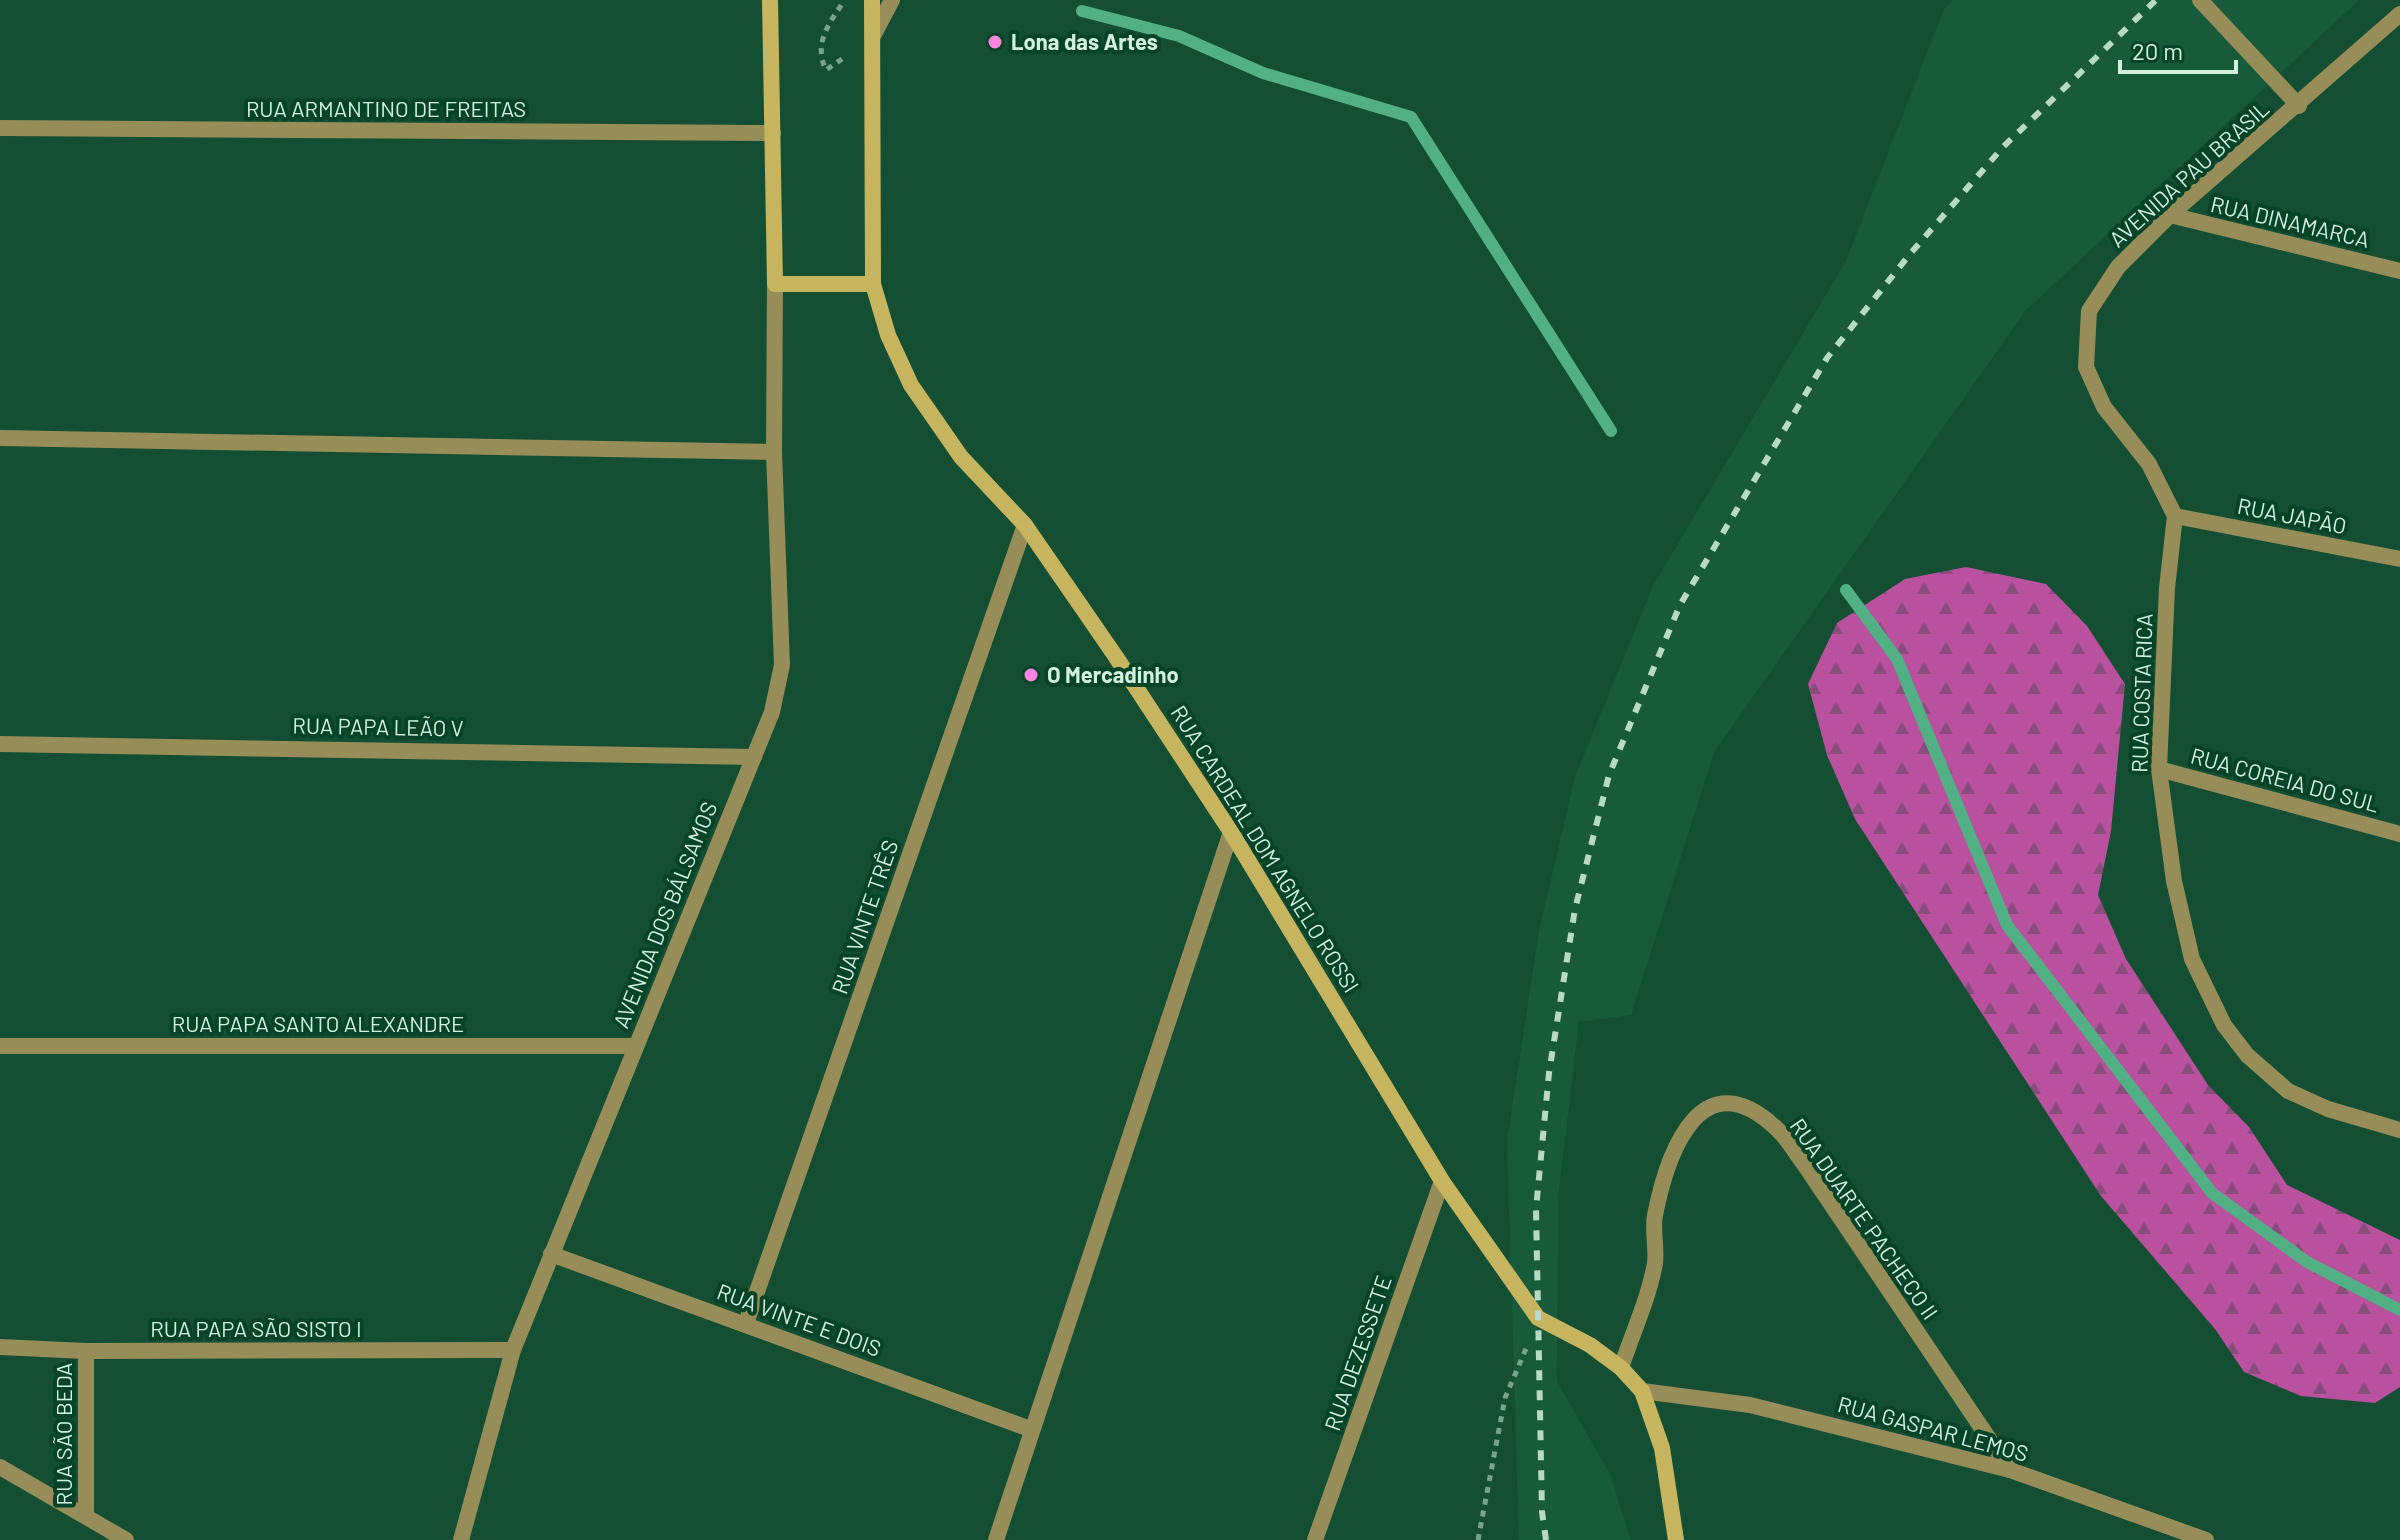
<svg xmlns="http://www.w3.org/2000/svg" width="2400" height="1540" font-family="Barlow,sans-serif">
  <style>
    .built { fill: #175b3b }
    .forest { fill: url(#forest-firs) }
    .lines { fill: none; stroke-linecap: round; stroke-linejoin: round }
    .stream { stroke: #52b085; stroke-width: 12 }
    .path { stroke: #78a38c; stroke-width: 5; stroke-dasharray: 6 6; stroke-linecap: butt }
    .minor { stroke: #978d58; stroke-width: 16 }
    .secondary { stroke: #c6b55e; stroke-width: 16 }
    .rail { stroke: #b8d9c6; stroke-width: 6; stroke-dasharray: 10 10; stroke-linecap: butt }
    .poi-dot { fill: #ff85de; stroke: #054429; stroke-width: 3 }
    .labels { text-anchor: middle; stroke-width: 8; stroke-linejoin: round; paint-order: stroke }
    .poi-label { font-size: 22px; font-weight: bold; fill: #d3f0de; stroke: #054429; text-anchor: start }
    .street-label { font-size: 22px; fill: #d3f0de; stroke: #054429 }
  </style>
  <defs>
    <pattern id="forest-firs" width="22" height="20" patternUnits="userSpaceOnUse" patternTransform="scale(2)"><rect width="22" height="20" fill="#b9519e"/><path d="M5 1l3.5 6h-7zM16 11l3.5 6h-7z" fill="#884d7a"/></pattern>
  </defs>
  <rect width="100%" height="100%" fill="#154f33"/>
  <path class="built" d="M1953 0H2359L2026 310 1714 752 1631 1015 1579 1022 1558 1198 1557 1381 1610 1474 1631 1540H1519L1507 1141 1539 931 1575 777 1653 586 1846 261 1944 9Z"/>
  <path class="forest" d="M1966 567 2046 584 2087 626 2125 684 2111 831 2098 895 2126 959 2208 1085 2249 1127 2287 1185 2400 1240V1387L2375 1403 2301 1396 2244 1372 2215 1329 2101 1196 1855 819 1827 755 1808 684 1837 623 1905 579Z"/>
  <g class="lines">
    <g class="stream">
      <path d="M1082 11 1179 36 1263 73 1411 117 1611 431"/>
      <path d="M1846 590 1897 659 2007 925 2212 1193 2307 1262 2400 1310"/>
    </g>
    <g class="path">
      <path d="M842 59 826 70C813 43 829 24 844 1"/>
      <path d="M1478 1540 1505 1398 1528 1344"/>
    </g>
    <g class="minor">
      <path d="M2200 0 2299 106"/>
      <path d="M2400 14 2170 215 2118 267 2089 311 2086 367 2104 407 2149 464 2175 516 2167 588 2159 769 2174 881 2192 959 2224 1025 2247 1055 2288 1091 2328 1109 2400 1130"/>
      <path d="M873 36 892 0"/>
      <path d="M0 128 773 133"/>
      <path d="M2170 215 2400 271"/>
      <path d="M0 438 774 452"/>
      <path d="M2175 516 2400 559"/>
      <path d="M0 744 754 757"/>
      <path d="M2159 769 2400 834"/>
      <path d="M0 1046H635"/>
      <path d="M551 1254 1030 1429"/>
      <path d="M746 1323 1025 525"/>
      <path d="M0 1347 86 1351 513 1350"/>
      <path d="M86 1351V1516"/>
      <path d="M1621 1368C1632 1334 1649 1298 1655 1263 1657 1247 1652 1230 1655 1215 1668 1150 1702 1057 1778 1130 1788 1139 1795 1153 1804 1164L2010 1470"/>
      <path d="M1642 1391 1750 1405 2010 1470 2206 1540"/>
      <path d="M0 1467 126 1540"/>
      <path d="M461 1540 513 1350 772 712 782 665 774 452 775 284"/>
      <path d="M996 1540 1231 832"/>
      <path d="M1315 1540 1442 1181"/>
    </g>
    <g class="secondary">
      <path d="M770 0 775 284H873"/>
      <path d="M872 0 873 284 888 335 911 385 961 457 1025 525 1116 657 1231 832 1442 1181 1538 1318 1590 1345 1621 1368 1642 1391 1662 1448 1676 1540"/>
    </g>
    <path class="rail" d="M1546 1540 1542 1512 1536 1209 1549 1073 1575 909 1609 775 1680 605 1827 358 1910 254 2003 147 2156 0"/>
  </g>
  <g class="poi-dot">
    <circle cx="995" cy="42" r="8"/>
    <circle cx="1031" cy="675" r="8"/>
  </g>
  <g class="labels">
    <g class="poi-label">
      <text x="1011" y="50">Lona das Artes</text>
      <text x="1047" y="683">O Mercadinho</text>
    </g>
    <g class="street-label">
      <text x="386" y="117">RUA ARMANTINO DE FREITAS</text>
      <text transform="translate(2189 174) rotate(-42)" y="8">AVENIDA PAU BRASIL</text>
      <text transform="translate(2290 222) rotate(13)" y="8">RUA DINAMARCA</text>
      <text transform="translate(2292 516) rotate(11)" y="8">RUA JAPÃO</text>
      <text transform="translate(2142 693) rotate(-88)" y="8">RUA COSTA RICA</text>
      <text transform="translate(378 727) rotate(1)" y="8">RUA PAPA LEÃO V</text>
      <text transform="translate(2285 780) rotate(15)" y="8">RUA COREIA DO SUL</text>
      <text transform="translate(1265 849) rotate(58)" y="8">RUA CARDEAL DOM AGNELO ROSSI</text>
      <text transform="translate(665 915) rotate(-68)" y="8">AVENIDA DOS BÁLSAMOS</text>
      <text transform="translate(865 917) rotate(-71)" y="8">RUA VINTE TRÊS</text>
      <text x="318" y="1032">RUA PAPA SANTO ALEXANDRE</text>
      <text transform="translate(1864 1219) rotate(55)" y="8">RUA DUARTE PACHECO II</text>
      <text transform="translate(799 1320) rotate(20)" y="8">RUA VINTE E DOIS</text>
      <text x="256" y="1337">RUA PAPA SÃO SISTO I</text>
      <text transform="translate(1358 1353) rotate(-71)" y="8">RUA DEZESSETE</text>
      <text transform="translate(1933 1429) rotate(15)" y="8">RUA GASPAR LEMOS</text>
      <text transform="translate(64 1434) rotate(-90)" y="8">RUA SÃO BEDA</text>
    </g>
  </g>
  <path d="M2120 60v12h116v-12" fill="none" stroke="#d3f0de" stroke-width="4"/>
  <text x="2132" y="60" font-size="24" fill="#d3f0de" stroke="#054429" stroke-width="6" paint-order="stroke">20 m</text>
</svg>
